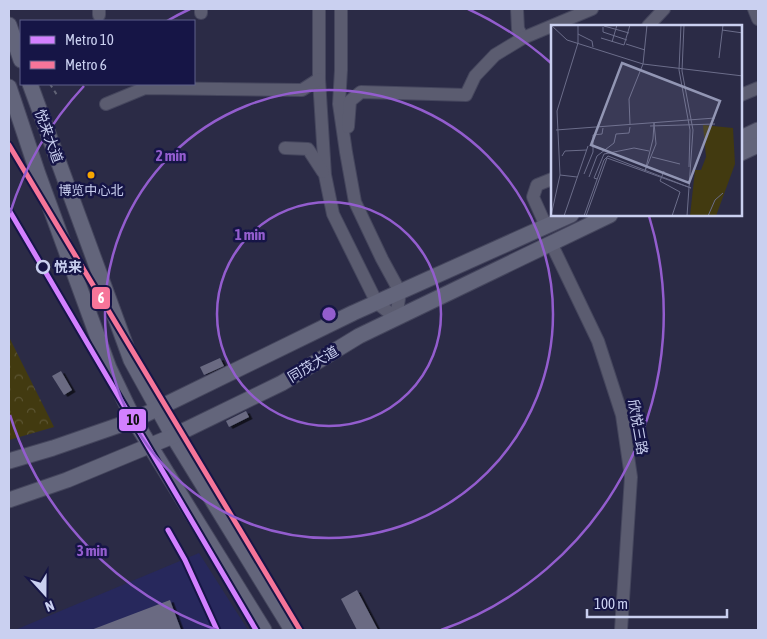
<svg xmlns="http://www.w3.org/2000/svg" width="767" height="639" font-family="'Asap Condensed','Noto Sans SC',sans-serif">
  <style>
    .built { fill: #27285c }
    .park { fill: url(#park-crowns) }
    .building { fill: #6a6b82; filter: url(#shadow) }
    .lines { fill: none; stroke-linecap: round; stroke-linejoin: round }
    .minor-casing { stroke: #45465d; stroke-width: 14 }
    .major-casing { stroke: #45465d; stroke-width: 17 }
    .path { stroke: #616376; stroke-width: 2; stroke-dasharray: 4 4; stroke-linecap: butt }
    .minor { stroke: #5b5c70; stroke-width: 12 }
    .major { stroke: #63657b; stroke-width: 15 }
    .metro-1-casing { stroke: #161546; stroke-width: 9 }
    .metro-2-casing { stroke: #161546; stroke-width: 9 }
    .metro-1 { stroke: #d380ff; stroke-width: 5 }
    .metro-2 { stroke: #f67599; stroke-width: 5 }
    .ring { fill: none; stroke: #935dce; stroke-width: 2.5 }
    .bus-dot { fill: #f7a600; stroke: #161546; stroke-width: 2 }
    .stop-dot { fill: #161546; stroke: #cad0f0; stroke-width: 2.5 }
    .labels { text-anchor: middle; stroke-width: 5; stroke-linejoin: round; paint-order: stroke }
    .bus-label { font-size: 13px; fill: #cad0f0; stroke: #161546 }
    .street-label { font-size: 14px; fill: #cad0f0; stroke: #161546 }
    .stop-label { font-size: 14px; font-weight: bold; fill: #cad0f0; stroke: #161546; text-anchor: start }
    .inset-road { fill: none; stroke: #6b6d8a; stroke-width: 1 }
    .view { fill: #9296b4; fill-opacity: 0.15; stroke: #9296b4; stroke-width: 2.5 }
    .inset-edge { fill: none; stroke: #cad0f0; stroke-width: 2.5 }
    .centre { fill: #935dce; stroke: #161546; stroke-width: 2.5 }
    .ring-label { font-size: 15px; text-anchor: middle; font-weight: bold; fill: #935dce; stroke: #161546; stroke-width: 5; stroke-linejoin: round; paint-order: stroke }
    .line-badge { stroke: #161546; stroke-width: 2 }
    .badge-label { font-size: 14px; text-anchor: middle; font-weight: bold; fill: #fff }
    .pale-badge-label { font-size: 14px; text-anchor: middle; font-weight: bold; fill: #111 }
  </style>
  <defs>
    <pattern id="park-crowns" width="20" height="18" patternUnits="userSpaceOnUse" patternTransform="scale(1.25)"><rect width="20" height="18" fill="#423a10"/><path d="M2 6a3 3 0 1 1 6 0M12 15a3 3 0 1 1 6 0" fill="none" stroke="#5c5533"/></pattern>
    <filter id="shadow"><feDropShadow dx="3.5" dy="2" stdDeviation="0" flood-color="#0009"/></filter>
  </defs>
  <rect width="100%" height="100%" fill="#2b2b46"/>
  <path class="built" d="M199 553 248 630H15Z"/>
  <path class="park" d="M9 337 54 427 9 440Z"/>
  <g class="building">
    <path d="M220 358 224 366 204 375 200 367Z"/>
    <path d="M61 371 72 390 64 395 52 376Z"/>
    <path d="M246 411 249 417 229 427 226 421Z"/>
    <path d="M357 590 378 630H357L341 599Z"/>
    <path d="M170 600 181 630H91Z"/>
  </g>
  <g class="lines">
    <defs>
      <g id="minor">
        <path d="M319 9V79L325 175 333 214 377 303 396 318 400 292 382 259 355 202 346 152 339 104 341 70V9"/>
        <path d="M517 9 518 29 523 38"/>
        <path d="M754 9 758 19"/>
        <path d="M201 13V9"/>
        <path d="M99 15V9"/>
        <path d="M648 26 664 9"/>
        <path d="M741 95 758 88"/>
        <path d="M106 104 145 88 302 90 319 79"/>
        <path d="M348 127 350 101 361 92 466 95 475 76 495 55 523 38 592 9"/>
        <path d="M285 148 308 149 323 172"/>
        <path d="M546 226 533 197 537 185 552 179"/>
        <path d="M551 243 598 341 622 415 631 477 621 630"/>
      </g>
      <g id="major">
        <path d="M9 25 21 60"/>
        <path d="M30 84 131 360 173 436 292 630"/>
        <path d="M9 87 38 174 109 368 134 420 264 630"/>
        <path d="M741 138 758 130"/>
        <path d="M741 153 758 145"/>
        <path d="M9 461 53 448 134 420 353 313 571 215"/>
        <path d="M9 500 67 480 173 436 282 383 359 336 610 215"/>
      </g>
    </defs>
    <use href="#minor" class="minor-casing"/>
    <use href="#major" class="major-casing"/>
    <path class="path" d="M50 84 57 95"/>
    <use href="#minor" class="minor"/>
    <use href="#major" class="major"/>
    <defs>
      <g id="metro-1">
        <path d="M9 210 256 630"/>
        <path d="M168 530 185 560 217 630"/>
      </g>
      <path id="metro-2" d="M9 145 300 630"/>
    </defs>
    <use href="#metro-1" class="metro-1-casing"/>
    <use href="#metro-2" class="metro-2-casing"/>
    <use href="#metro-1" class="metro-1"/>
    <use href="#metro-2" class="metro-2"/>
  </g>
  <g class="ring">
    <circle cx="329" cy="314" r="112"/>
    <circle cx="329" cy="314" r="224"/>
    <path d="M217 630A335 335 0 0 1 10 415M10 213A335 335 0 0 1 84 86M167 21A335 335 0 0 1 190 9M468 9A335 335 0 0 1 551 63M649 216A335 335 0 0 1 441 630"/>
  </g>
  <circle class="bus-dot" cx="91" cy="175" r="4.5"/>
  <circle class="stop-dot" cx="43" cy="267" r="6"/>
  <g class="labels">
    <g class="bus-label">
      <text x="91" y="195">博览中心北</text>
    </g>
    <g class="street-label">
      <text transform="translate(49 136) rotate(70)" y="5">悦来大道</text>
      <text transform="translate(313 364) rotate(-31)" y="5">同茂大道</text>
      <text transform="translate(638 427) rotate(80)" y="5">欣悦三路</text>
    </g>
    <g class="stop-label">
      <text x="54" y="272">悦来</text>
    </g>
  </g>
  <g transform="translate(551 25)">
    <rect width="191" height="191" fill="#2b2b46"/>
    <path d="M152 100 182 103 184 139 165 191H139L144 145H150L155 132Z" fill="#423a10"/>
    <path class="inset-road" d="M0 0 16 15 92 39 192 51M130 0 128 45 139 105 138 142M133 0 131 46 142 105 136 191M53 1 78 8M52 2V7L76 15M171 5 192 8M27 9 41 16 42 22M50 13 73 20 79 0M61 17 66 0M27 18V0M75 19 94 25M168 33 172 0M103 98 105 119 94 146 102 114ZM79 99 78 74 92 39 96 0M99 101 164 99M5 105 164 93M11 131 14 126 36 125M101 132 129 139M113 146 109 156 129 167 121 191M33 149 42 127V110L51 109 52 103M9 150 26 152M38 152 46 131 63 118 65 109 78 108 79 102M46 154 43 153 53 129 83 123 98 126M0 191 9 150 6 86 27 18M13 191 37 121M33 191 53 135 57 131 140 163 56 133 35 191M157 191 164 175 172 168"/>
    <path class="view" d="M71 38 169 76 138 158 40 120Z"/>
    <rect width="191" height="191" class="inset-edge"/>
  </g>
  <circle cx="329" cy="314" r="8" class="centre"/>
  <g class="ring-label">
    <text x="171" y="161">2 min</text>
    <text x="250" y="240">1 min</text>
    <text x="92" y="556">3 min</text>
  </g>
  <g class="line-badge">
    <rect x="91" y="286" width="20" height="24" rx="5" fill="#f67599"/>
    <rect x="118" y="408" width="29" height="24" rx="5" fill="#d380ff"/>
  </g>
  <g class="badge-label">
    <text x="101" y="303">6</text>
  </g>
  <g class="pale-badge-label">
    <text x="133" y="425">10</text>
  </g>
  <rect width="767" height="639" fill="none" stroke="#cad0f0" stroke-width="20"/>
  <rect x="20" y="20" width="175" height="65" fill="#161546" stroke="#5e608a"/>
  <rect x="30" y="36" width="25" height="8" fill="#d380ff" stroke="#5e608a"/>
  <text x="65" y="45" font-size="15" fill="#cad0f0">Metro 10</text>
  <rect x="30" y="61" width="25" height="8" fill="#f67599" stroke="#5e608a"/>
  <text x="65" y="70" font-size="15" fill="#cad0f0">Metro 6</text>
  <g transform="translate(45 594) rotate(159)" stroke="#161546" stroke-width="4" paint-order="stroke">
  <path d="M0-4L9 19L0 12L-9 19Z" fill="#cad0f0"/>
  <text y="-8" font-size="14" font-weight="bold" text-anchor="middle" fill="#cad0f0">N</text>
  </g>
  <path d="M587 609v8h140v-8" fill="none" stroke="#cad0f0" stroke-width="2.5"/>
  <text x="594" y="609" font-size="15" fill="#cad0f0" stroke="#161546" stroke-width="4" paint-order="stroke">100 m</text>
</svg>
